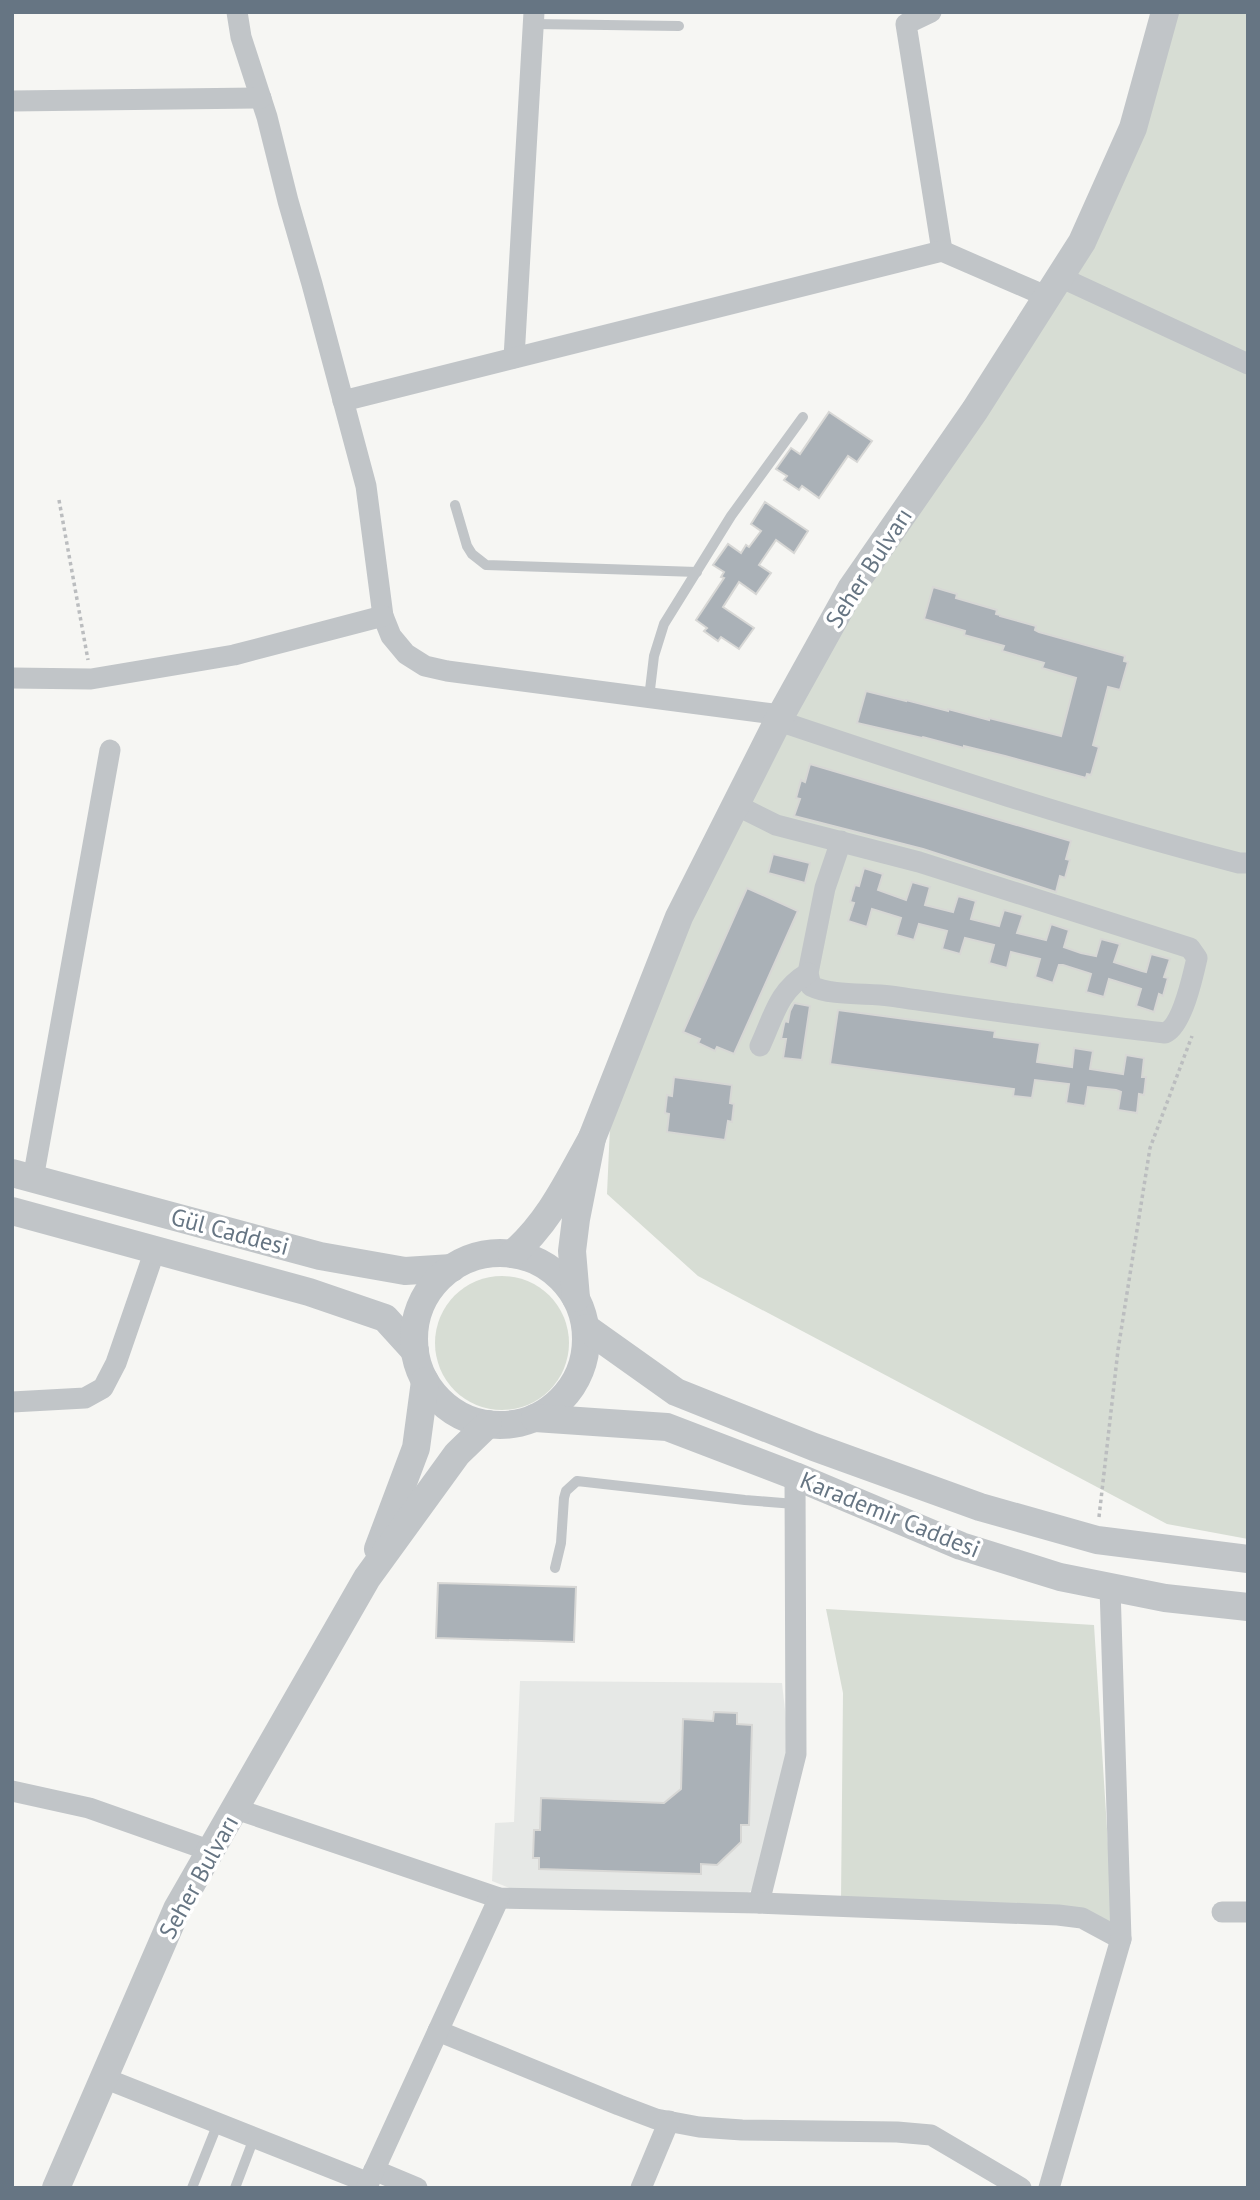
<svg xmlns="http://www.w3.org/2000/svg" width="1260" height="2200" font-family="'PT Sans',sans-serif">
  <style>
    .built { fill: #e6e8e6 }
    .green { fill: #d7ddd4 }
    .building { fill: #aab1b7; stroke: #d7d7d5; stroke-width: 2 }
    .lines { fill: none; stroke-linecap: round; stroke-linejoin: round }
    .path { stroke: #bbbdbf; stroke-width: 3.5; stroke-dasharray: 3.5 3.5; stroke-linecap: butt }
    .service { stroke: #c1c5c8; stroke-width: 10 }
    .minor { stroke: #c1c5c8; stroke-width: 21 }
    .tertiary { stroke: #c1c5c8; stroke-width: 28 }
    .labels { text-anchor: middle; stroke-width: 7; stroke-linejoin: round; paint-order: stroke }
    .street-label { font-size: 24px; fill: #667583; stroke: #fff }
  </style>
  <rect width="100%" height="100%" fill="#f6f6f3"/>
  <path class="built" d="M520 1681 782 1683 788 1737 782 1792 752 1890 741 1897 514 1890 492 1881 495 1823 514 1822Z"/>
  <g class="green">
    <path d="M1170 12H1248V1539L1167 1524 698 1276 607 1194 611 1104 765 745 1062 274Z"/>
    <circle cx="502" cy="1343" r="67"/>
    <path d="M826 1609 1094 1625 1113 1923 841 1901 843 1693Z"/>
  </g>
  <g class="building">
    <path d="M829 412 872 441 857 462 848 456 819 498 802 486 799 490 784 480 787 476 776 469 791 448 800 454Z"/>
    <path d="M765 502 808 531 794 553 776 540 759 565 771 573 756 594 739 582 723 607 754 628 739 649 721 637 718 641 704 631 707 628 696 620 724 578 721 577 724 572 713 565 728 544 741 553 746 545 749 547 761 531 751 524Z"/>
    <path d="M933 587 957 594 956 598 997 610 996 614 1000 615V616L1036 626 1035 630 1039 632 1125 656 1124 661 1128 662 1120 690 1108 687 1093 745 1099 747 1091 775 1087 774 1086 778 1005 756 964 746V748L923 737 922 738 857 723 866 691 906 701V700L948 711V709L989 720V718L1061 736 1076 678 1042 668 1044 663 1002 651 1004 646 964 635 965 631 924 619Z"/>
    <path d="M810 764 1071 841 1066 859 1070 860 1065 878 1060 876 1056 892 923 849 794 816 800 799 796 798 801 780 805 782Z"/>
    <path d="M773 854 810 863 805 883 768 873Z"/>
    <path d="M864 868 883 874 878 890 906 900 912 882 930 887 925 905 953 912 958 896 976 901 971 919 999 926 1004 910 1023 915 1017 933 1046 940 1051 924 1069 930 1064 947 1081 953 1096 956 1101 939 1120 944 1114 962 1142 971 1146 972 1151 954 1170 959 1164 977 1168 978 1163 996 1159 994 1154 1012 1136 1006 1141 989 1109 979 1104 997 1086 992 1091 974 1063 965H1059L1053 983 1035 977 1040 959 1011 952 1007 968 989 963 994 945 965 938 960 954 942 949 947 931 919 924 914 940 896 935 901 918 872 909 867 927 848 921 854 903 850 902 855 885 859 886Z"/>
    <path d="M747 888 798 911 734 1054 717 1047 715 1051 698 1043 700 1039 683 1032Z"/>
    <path d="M794 1003 810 1006 802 1060 783 1058 786 1039H781L784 1024 785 1021 788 1022 790 1011Z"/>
    <path d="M838 1010 995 1031 994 1037 1040 1043 1037 1062 1072 1067 1074 1048 1093 1051 1090 1069 1123 1074 1126 1055 1144 1058 1142 1077H1146L1144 1095 1139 1094 1137 1113 1118 1110 1121 1092 1116 1090 1088 1087 1085 1106 1066 1103 1069 1084 1035 1080 1032 1098 1013 1096 1014 1089 830 1064Z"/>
    <path d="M674 1077 732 1085 730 1103 734 1104 732 1122 728 1121 725 1140 667 1132 669 1114 665 1113 667 1095 672 1096Z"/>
    <path d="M438 1583 576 1587 574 1642 436 1638Z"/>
    <path d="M714 1712 737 1713V1724L752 1725 749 1825H741V1842L717 1865 701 1864V1874L539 1869V1858H533L534 1830H540L541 1798 664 1803 681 1789 683 1719 713 1721Z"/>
  </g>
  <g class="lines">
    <g class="path">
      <path d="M59 500 88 660"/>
      <path d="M1099 1517 1118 1350 1150 1148 1192 1036"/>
    </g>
    <g class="service">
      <path d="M533 24 679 26"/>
      <path d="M455 505 467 546 472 554 486 565 697 572"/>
      <path d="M649 698 654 656 664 624 731 516 803 417"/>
      <path d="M555 1568 561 1543 564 1498 566 1491 577 1481 745 1500 795 1504"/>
      <path d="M192 2188 218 2123"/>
      <path d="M235 2188 254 2138"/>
    </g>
    <g class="minor">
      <path d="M237 12 241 37 267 117 288 201 312 284 366 486 383 616 391 636 406 654 425 666 447 671 781 715"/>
      <path d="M931 12 906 24 942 251"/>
      <path d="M12 101 261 98"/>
      <path d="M1060 277 1248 364"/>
      <path d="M514 358 534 12"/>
      <path d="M343 401 942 251 1048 297"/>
      <path d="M12 678 91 679 234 655 383 616"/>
      <path d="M779 721C931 772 1083 823 1239 863H1248"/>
      <path d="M736 805 776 825 919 862 1190 948 1197 958C1193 976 1182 1026 1165 1033 1073 1023 981 1009 890 996 867 993 831 996 811 986L808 973 825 888 841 841"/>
      <path d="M760 1046C774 1016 778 991 808 973"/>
      <path d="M33 1179 110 750"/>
      <path d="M12 1402 85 1398 103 1388 116 1363 155 1250"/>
      <path d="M12 1791 89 1808 211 1851"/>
      <path d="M236 1809 499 1898 759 1903 796 1754 795 1476"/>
      <path d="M759 1903 1058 1915 1082 1918 1121 1939"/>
      <path d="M1222 1912H1248"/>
      <path d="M438 2031 619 2105 656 2119 699 2127 742 2130 897 2132 931 2135 1021 2188"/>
      <path d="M104 2078 369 2183"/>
      <path d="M374 2170 417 2188"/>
      <path d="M366 2188 499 1898"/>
      <path d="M641 2188 669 2121"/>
      <path d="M1049 2188 1121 1939 1110 1587"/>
    </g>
    <g class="tertiary">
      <path d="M592 1138 679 917 781 715 851 589 975 410 1082 242 1133 128 1165 12"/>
      <path d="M12 1173 320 1256 405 1271 452 1268"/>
      <path d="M12 1211 309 1292 385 1318 415 1351"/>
      <circle cx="500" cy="1339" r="86"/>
      <path d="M512 1254C549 1223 569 1179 592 1138L576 1219 572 1251 576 1298"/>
      <path d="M586 1328 676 1392 814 1447 980 1507 1097 1540 1248 1559"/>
      <path d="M535 1418 667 1427 795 1476 961 1546 1060 1577 1165 1598 1248 1607"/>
      <path d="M378 1549 416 1448 425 1381"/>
      <path d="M56 2188 177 1909 367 1578 457 1454 488 1424"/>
    </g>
  </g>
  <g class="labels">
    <g class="street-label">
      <text transform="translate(869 568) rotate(-57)" y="8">Seher Bulvarı</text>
      <text transform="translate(230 1232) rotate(15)" y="8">Gül Caddesi</text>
      <text transform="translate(890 1515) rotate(22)" y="8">Karademir Caddesi</text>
      <text transform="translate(199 1877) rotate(-61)" y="8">Seher Bulvarı</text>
    </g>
  </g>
  <rect width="1260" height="2200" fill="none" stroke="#667583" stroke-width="28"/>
</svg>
